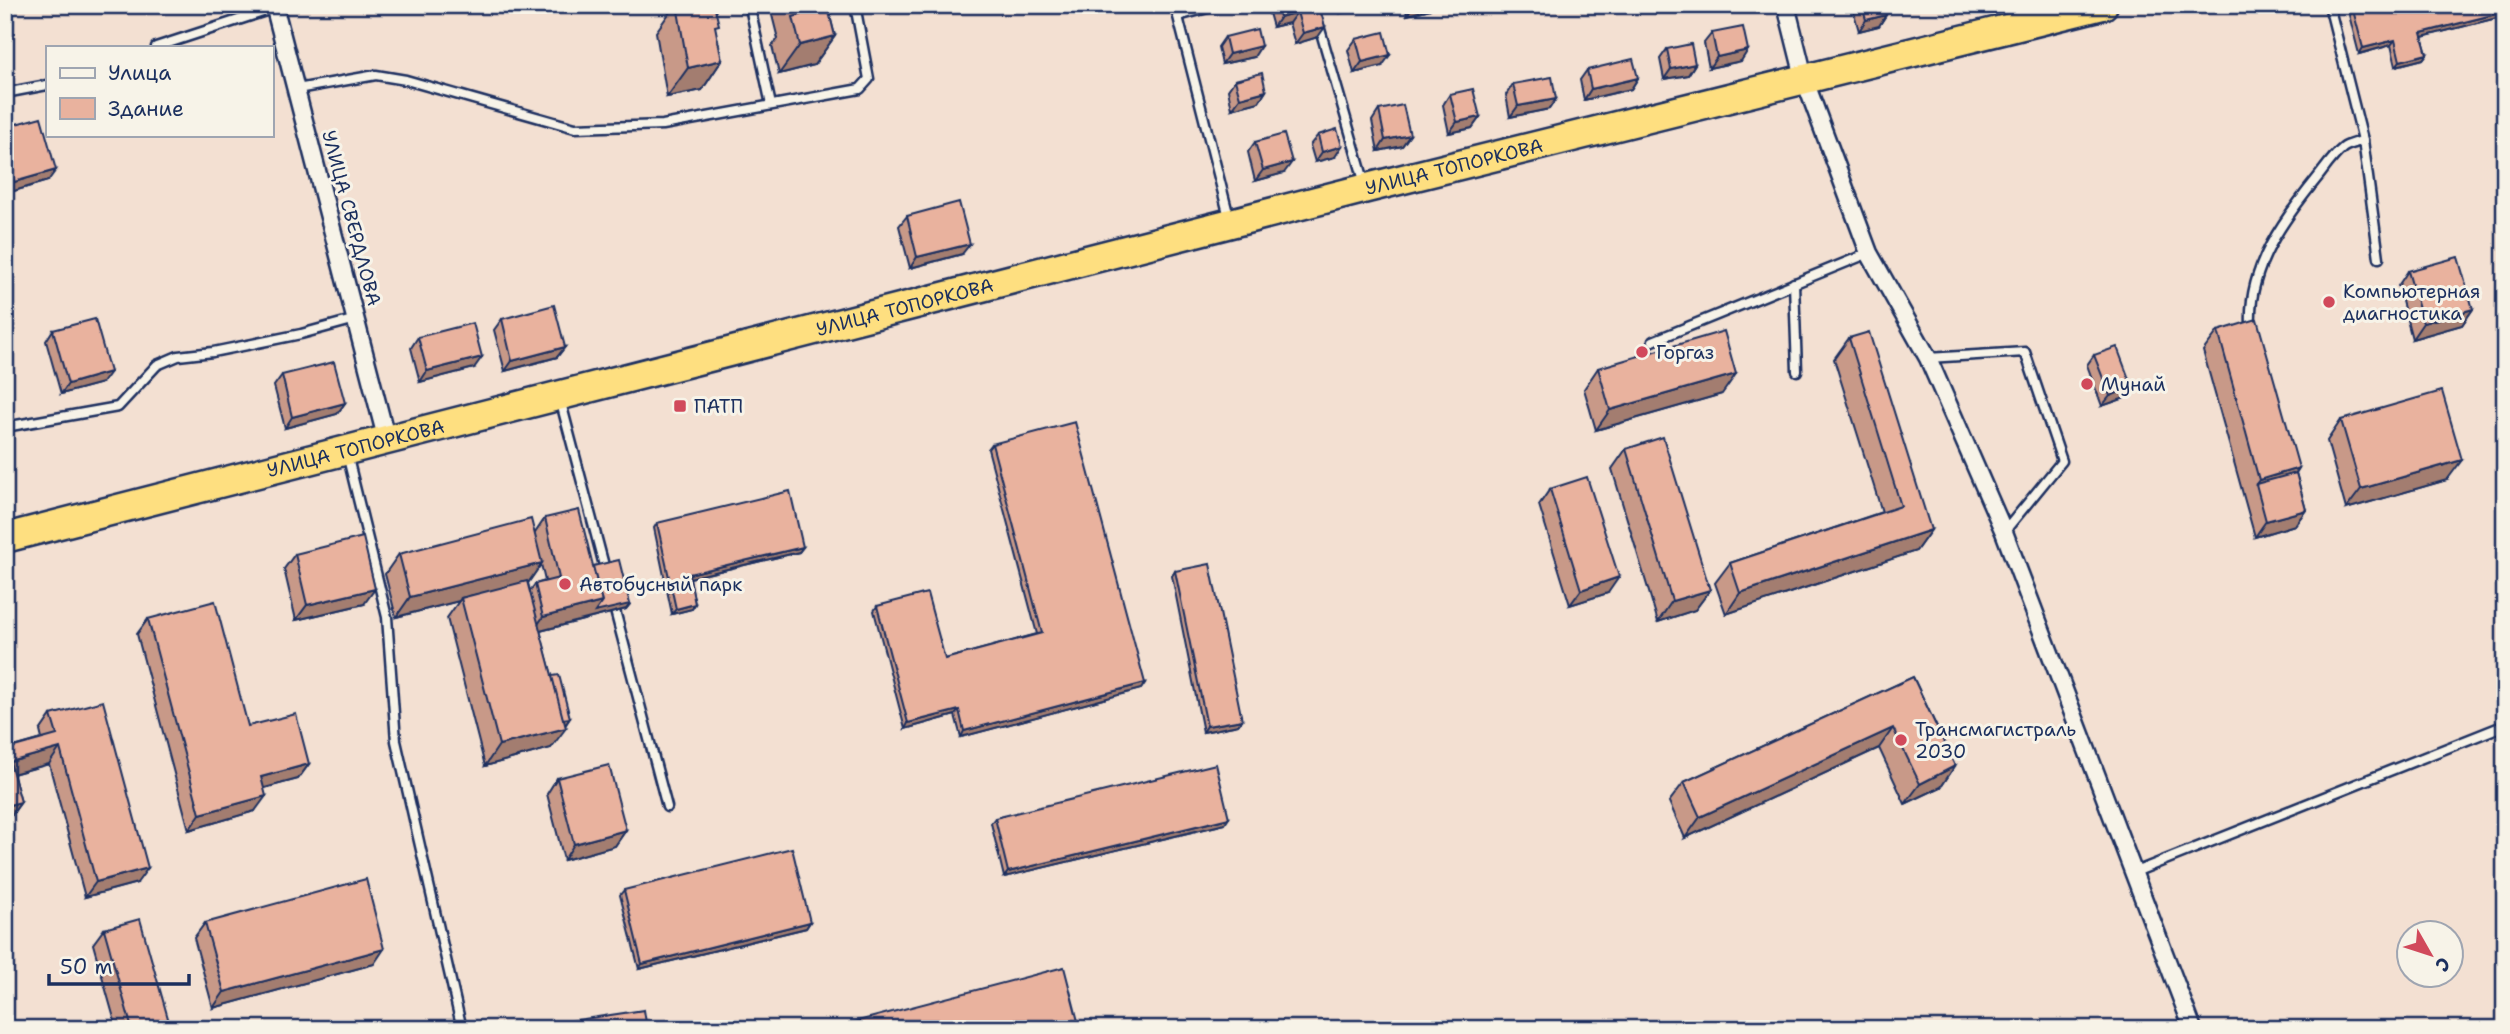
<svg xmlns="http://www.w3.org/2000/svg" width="2510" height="1034" font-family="'Shantell Sans',sans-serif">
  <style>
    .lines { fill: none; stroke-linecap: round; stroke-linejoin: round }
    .lane-casing { stroke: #1b2f5e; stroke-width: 13 }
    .street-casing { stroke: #1b2f5e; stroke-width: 21 }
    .highway-casing { stroke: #1b2f5e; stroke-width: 33 }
    .lane { stroke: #f7f3e8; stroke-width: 8 }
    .street { stroke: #f7f3e8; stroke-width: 16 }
    .highway { stroke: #fedf80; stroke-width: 28 }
    .wall { fill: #c89988; stroke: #1b2f5e; stroke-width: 2; fill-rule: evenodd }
    .shaded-wall { fill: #a37d6f; stroke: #1b2f5e; stroke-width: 2 }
    .building { fill: #e9b29e; stroke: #1b2f5e; stroke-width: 2 }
    .poi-dot { fill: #d1495b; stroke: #f7f3e8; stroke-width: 2.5 }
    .labels { text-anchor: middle; stroke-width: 6; stroke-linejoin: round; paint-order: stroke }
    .street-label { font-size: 19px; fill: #1b2f5e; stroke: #f7f3e8 }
    .poi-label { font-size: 19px; fill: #1b2f5e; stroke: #f7f3e8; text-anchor: start }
  </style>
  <rect width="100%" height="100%" fill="#f3e0d2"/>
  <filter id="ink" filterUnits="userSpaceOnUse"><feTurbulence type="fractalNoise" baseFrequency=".0143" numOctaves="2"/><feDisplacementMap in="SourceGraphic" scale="14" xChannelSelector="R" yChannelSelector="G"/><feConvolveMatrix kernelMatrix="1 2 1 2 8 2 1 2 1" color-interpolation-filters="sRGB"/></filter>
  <g filter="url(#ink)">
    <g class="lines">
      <defs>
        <g id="lane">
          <path d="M752 5 751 12 771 105"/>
          <path d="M1175 5 1229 217"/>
          <path d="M1313 5 1365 184"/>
          <path d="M2329 5 2363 140 2379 258"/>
          <path d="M1178 16 1219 5"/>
          <path d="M156 47 275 8"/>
          <path d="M297 89 376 75 406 80 575 128 663 125 860 89 869 79 855 5"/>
          <path d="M5 93 47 85"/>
          <path d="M1794 283 1797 371"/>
          <path d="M2251 324C2248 267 2284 219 2318 177 2325 168 2333 156 2343 148 2348 144 2357 143 2363 140"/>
          <path d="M1653 341 1869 253"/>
          <path d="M1928 358 2025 352 2062 461 2004 532"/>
          <path d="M560 399 606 573"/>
          <path d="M5 427 118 407 157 365 178 356 213 352 301 334 356 319"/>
          <path d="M347 454 387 617 396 741 462 1029"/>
          <path d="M613 603 667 807"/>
          <path d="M2135 872 2505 725"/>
        </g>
        <g id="street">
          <path d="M274 5 387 441"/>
          <path d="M1786 5 1805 81 1869 253 1928 358 2004 532 2193 1029"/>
        </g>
        <g id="highway">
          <path id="s1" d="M5 538 1367 188 2103 5"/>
        </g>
      </defs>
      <use href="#lane" class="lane-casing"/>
      <use href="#street" class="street-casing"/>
      <use href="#highway" class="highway-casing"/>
      <use href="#lane" class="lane"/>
      <use href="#street" class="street"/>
      <use href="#highway" class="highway"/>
    </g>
    <g class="wall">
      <path d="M675 5H714L715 29 722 60 702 90 667 97 656 32Z"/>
      <path d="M774 5H832L834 11 830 16 835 36 814 65 779 74 772 46 778 39 771 11Z"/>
      <path d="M1275 5H1319L1318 37 1295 44 1289 23 1273 27 1269 13Z"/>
      <path d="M1339 5H1365L1364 7 1341 13Z"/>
      <path d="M1405 5H1433L1430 9 1407 15Z"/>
      <path d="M1856 5H1883L1886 15 1879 26 1859 31 1853 10Z"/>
      <path d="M2353 10 2497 18 2422 37 2427 54 2423 59 2396 66 2391 45 2359 54 2349 15Z"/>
      <path d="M1712 33 1741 61 1709 68 1704 43Z"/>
      <path d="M1225 37 1254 57 1222 64 1218 47Z"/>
      <path d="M1356 39 1382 66 1354 73 1348 50Z"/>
      <path d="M1667 49 1695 64 1688 75 1664 79 1660 59Z"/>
      <path d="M1587 70 1638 78 1631 89 1584 100 1580 80Z"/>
      <path d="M1235 80 1266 91 1259 102 1232 109 1228 90Z"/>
      <path d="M1513 84 1556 99 1549 109 1510 117 1506 95Z"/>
      <path d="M1450 94 1480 117 1472 128 1449 133 1443 105Z"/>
      <path d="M1379 110 1410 135 1402 146 1378 151 1372 121Z"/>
      <path d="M5 127 48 181 7 193 5 187Z"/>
      <path d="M1318 135 1335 157 1315 162 1310 145Z"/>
      <path d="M1255 142 1284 173 1255 181 1248 152Z"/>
      <path d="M907 216 962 254 910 268 899 226Z"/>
      <path d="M2408 271 2473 309 2462 325 2412 339 2398 286Z"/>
      <path d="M502 319 565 347 557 357 505 371 494 330Z"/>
      <path d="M53 330 102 383 61 394 46 341Z"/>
      <path d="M2218 331 2299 468 2296 473 2306 510 2295 525 2255 537 2203 351Z"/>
      <path d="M418 337 474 368 420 382 411 348Z"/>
      <path d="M1849 338 1931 530 1916 551 1726 614 1715 583 1730 563 1882 512 1834 359Z"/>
      <path d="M2094 355 2125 398 2102 406 2087 365Z"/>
      <path d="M1598 368 1722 394 1596 430 1584 389Z"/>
      <path d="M282 375 345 403 337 414 285 428 274 386Z"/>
      <path d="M2341 420 2447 480 2346 509 2327 441Z"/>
      <path d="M992 444 1145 683 1141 689 961 737 955 715 905 729 874 611 877 606 945 659 1037 634 988 449Z"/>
      <path d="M1626 449 1710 590 1695 610 1658 622 1612 469Z"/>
      <path d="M1550 489 1608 593 1570 605 1539 505Z"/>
      <path d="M545 518 630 604 626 609 540 631 552 676 570 718 551 748 485 766 447 618 459 601 396 617 385 574 399 554 535 533ZM541 564 545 581 535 584 530 591 528 583Z"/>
      <path d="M657 523 803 547 799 552 690 578 695 604 692 609 672 614 654 528Z"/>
      <path d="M295 554 364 604 296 620 284 569Z"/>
      <path d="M1175 571 1242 720 1238 725 1203 732 1172 576Z"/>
      <path d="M148 619 248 726 309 764 298 779 264 788 255 811 189 830 137 634Z"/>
      <path d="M1913 677 1955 766 1941 787 1905 804 1879 748 1685 838 1669 802 1684 782Z"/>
      <path d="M51 715 137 883 85 897 49 764 13 774 21 802 10 817 5 818V744L7 749 42 739 40 731Z"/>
      <path d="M557 778 626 830 615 846 564 860 547 794Z"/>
      <path d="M995 818 1225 824 1004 877 991 823Z"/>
      <path d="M624 890 810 922 806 928 639 969 620 895Z"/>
      <path d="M205 923 374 964 213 1008 194 938Z"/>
      <path d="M104 929 171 1029H117L93 944Z"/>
    </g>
    <g class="shaded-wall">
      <path d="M1346 5H1365L1364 7 1341 13Z"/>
      <path d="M1414 5H1433L1430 9 1407 15Z"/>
      <path d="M1297 12 1289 23 1273 27 1280 17Z"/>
      <path d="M2500 13 2497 18 2418 38 2421 33Z"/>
      <path d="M1886 15 1879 26 1859 31 1866 20Z"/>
      <path d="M1325 27 1318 37 1295 44 1303 33Z"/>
      <path d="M835 36 814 65 779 74 800 45Z"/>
      <path d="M2395 40 2391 45 2359 54 2363 48Z"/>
      <path d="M1261 46 1254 57 1222 64 1229 54Z"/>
      <path d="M1748 50 1741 61 1709 68 1717 57Z"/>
      <path d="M2427 54 2423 59 2396 66 2400 61Z"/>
      <path d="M1390 55 1382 66 1354 73 1362 62Z"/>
      <path d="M722 60 702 90 667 97 688 68Z"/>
      <path d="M1695 64 1688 75 1664 79 1671 69Z"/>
      <path d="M1638 78 1631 89 1584 100 1591 89Z"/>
      <path d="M1266 91 1259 102 1232 109 1240 98Z"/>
      <path d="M1556 99 1549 109 1510 117 1518 106Z"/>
      <path d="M1480 117 1472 128 1449 133 1457 122Z"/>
      <path d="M1410 135 1402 146 1378 151 1385 140Z"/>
      <path d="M1342 146 1335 157 1315 162 1322 152Z"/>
      <path d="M1292 162 1284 173 1255 181 1263 170Z"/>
      <path d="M56 170 48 181 7 193 14 182Z"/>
      <path d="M970 244 962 254 910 268 917 257Z"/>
      <path d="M2473 309 2462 325 2412 339 2423 323Z"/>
      <path d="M565 347 557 357 505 371 512 361Z"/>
      <path d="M482 357 474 368 420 382 427 371Z"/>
      <path d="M110 372 102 383 61 394 68 384Z"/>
      <path d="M1736 374 1722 394 1596 430 1610 410Z"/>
      <path d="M2132 387 2125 398 2102 406 2110 396Z"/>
      <path d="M345 403 337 414 285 428 292 417Z"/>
      <path d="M2462 460 2447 480 2346 509 2361 489Z"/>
      <path d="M2299 468 2285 489 2256 484 2259 480Z"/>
      <path d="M2306 510 2295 525 2255 537 2266 521Z"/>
      <path d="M1931 530 1916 551 1726 614 1740 593Z"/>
      <path d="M803 547 799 552 685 579 689 574Z"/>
      <path d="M542 563 528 583 461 598 459 601 396 617 410 597Z"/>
      <path d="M1619 577 1608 593 1570 605 1581 590Z"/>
      <path d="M375 589 364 604 296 620 307 605Z"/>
      <path d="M1710 590 1695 610 1658 622 1672 601Z"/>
      <path d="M602 602 630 604 626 609 532 633 543 617Z"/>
      <path d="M695 604 692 609 672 614 676 609Z"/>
      <path d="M1145 683 1141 689 961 737 964 731Z"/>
      <path d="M959 710 955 715 905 729 908 723Z"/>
      <path d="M570 718 563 728 554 722Z"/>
      <path d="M1242 720 1238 725 1203 732 1207 726Z"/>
      <path d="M566 728 551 748 485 766 499 745Z"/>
      <path d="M1893 728 1879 748 1685 838 1700 817Z"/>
      <path d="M60 748 49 764 5 776 10 762Z"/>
      <path d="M309 764 298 779 250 792 261 777Z"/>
      <path d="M1955 766 1941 787 1905 804 1920 784Z"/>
      <path d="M266 796 255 811 189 830 200 814Z"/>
      <path d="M21 802 10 817 5 818V806Z"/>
      <path d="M1229 818 1225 824 1004 877 1008 872Z"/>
      <path d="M626 830 615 846 564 860 574 844Z"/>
      <path d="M148 868 137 883 85 897 96 882Z"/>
      <path d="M810 922 806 928 639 969 642 964Z"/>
      <path d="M384 949 374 964 213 1008 224 992Z"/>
    </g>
    <g class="building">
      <path d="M677 5H714L719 25 715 26 722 60 688 68Z"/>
      <path d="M797 5H832L834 11 829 12 835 36 800 45 793 17 800 15Z"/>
      <path d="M1277 5H1319L1325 27 1303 33 1297 12 1280 17Z"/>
      <path d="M1862 5H1883L1886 15 1866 20Z"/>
      <path d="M2370 5H2498L2500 13 2421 33 2427 54 2400 61 2395 40 2363 48 2353 10Z"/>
      <path d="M1743 27 1748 50 1717 57 1712 33Z"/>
      <path d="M1257 29 1261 46 1229 54 1225 37Z"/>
      <path d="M1384 32 1390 55 1362 62 1356 39Z"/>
      <path d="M1691 44 1695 64 1671 69 1667 49Z"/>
      <path d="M1633 59 1638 78 1591 89 1587 70Z"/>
      <path d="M1262 73 1266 91 1240 98 1235 80Z"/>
      <path d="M1552 77 1556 99 1518 106 1513 84Z"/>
      <path d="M1473 89 1480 117 1457 122 1450 94Z"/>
      <path d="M1403 105 1410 135 1385 140 1379 110Z"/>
      <path d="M41 117 56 170 14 182 5 150V127Z"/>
      <path d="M1337 129 1342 146 1322 152 1318 135Z"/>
      <path d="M1284 134 1292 162 1263 170 1255 142Z"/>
      <path d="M959 202 970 244 917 257 907 216Z"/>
      <path d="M2458 257 2473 309 2423 323 2408 271Z"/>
      <path d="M554 305 565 347 512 361 502 319Z"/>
      <path d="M95 319 110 372 68 384 53 330Z"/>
      <path d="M2257 319 2299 468 2259 480 2218 331Z"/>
      <path d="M473 323 482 357 427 371 418 337Z"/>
      <path d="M1724 331 1736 374 1610 410 1598 368Z"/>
      <path d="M1869 332 1931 530 1740 593 1730 563 1901 506 1849 338Z"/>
      <path d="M2117 347 2132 387 2110 396 2094 355Z"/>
      <path d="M334 362 345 403 292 417 282 375Z"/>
      <path d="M2442 391 2462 460 2361 489 2341 420Z"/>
      <path d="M1075 422 1145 683 964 731 959 710 908 723 877 606 927 593 945 659 1042 633 992 444Z"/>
      <path d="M1663 437 1710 590 1672 601 1626 449Z"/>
      <path d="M2296 473 2306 510 2266 521 2256 484Z"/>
      <path d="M1587 477 1619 577 1581 590 1550 489Z"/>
      <path d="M790 491 803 547 689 574 695 604 676 609 657 523Z"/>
      <path d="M579 510 602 602 543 617 535 584 559 578 545 518Z"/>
      <path d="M531 519 542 563 410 597 399 554Z"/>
      <path d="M363 537 375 589 307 605 295 554Z"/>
      <path d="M619 560 630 604 595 612 602 602 593 566Z"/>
      <path d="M1210 564 1242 720 1207 726 1175 571Z"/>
      <path d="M527 581 566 728 499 745 461 598Z"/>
      <path d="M215 601 248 726 296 714 309 764 261 777 266 796 200 814 148 619Z"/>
      <path d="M559 675 570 718 563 719 552 676Z"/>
      <path d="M1913 677 1955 766 1920 784 1893 728 1700 817 1684 782Z"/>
      <path d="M103 701 148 868 96 882 60 748 10 762 21 802 5 806V744L7 749 57 735 51 715Z"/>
      <path d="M1216 764 1229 818 1008 872 995 818Z"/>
      <path d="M609 765 626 830 574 844 557 778Z"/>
      <path d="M792 848 810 922 642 964 624 890Z"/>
      <path d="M366 879 384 949 224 992 205 923Z"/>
      <path d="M140 919 171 1029H132L104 929Z"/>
      <path d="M1064 967 1080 1029H835V1027Z"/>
      <path d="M644 1010 647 1029H544V1025Z"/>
    </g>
  </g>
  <g class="poi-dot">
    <circle cx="2329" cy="302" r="7"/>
    <circle cx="1642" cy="352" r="7"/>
    <circle cx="2087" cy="384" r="7"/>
    <rect x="673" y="399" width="14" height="14" rx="3.5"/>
    <circle cx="565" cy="584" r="7"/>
    <circle cx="1901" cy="740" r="7"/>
  </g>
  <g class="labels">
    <g class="street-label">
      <text dy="7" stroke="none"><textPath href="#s1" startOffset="1496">УЛИЦА ТОПОРКОВА</textPath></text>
      <text transform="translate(352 218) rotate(75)" y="7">УЛИЦА СВЕРДЛОВА</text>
      <text dy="7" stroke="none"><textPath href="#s1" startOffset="929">УЛИЦА ТОПОРКОВА</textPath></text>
      <text dy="7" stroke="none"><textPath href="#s1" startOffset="362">УЛИЦА ТОПОРКОВА</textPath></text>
    </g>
    <g class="poi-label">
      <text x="2343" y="298">Компьютерная<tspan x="2343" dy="22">диагностика</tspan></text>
      <text x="1656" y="359">Горгаз</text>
      <text x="2101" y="391">Мунай</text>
      <text x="694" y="413">ПАТП</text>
      <text x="579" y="591">Автобусный парк</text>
      <text x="1915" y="736">Трансмагистраль<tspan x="1915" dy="22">2030</tspan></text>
    </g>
  </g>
  <rect width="2510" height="1034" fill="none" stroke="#f7f3e8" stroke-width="28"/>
  <rect x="14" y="14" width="2482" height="1006" fill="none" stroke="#1b2f5e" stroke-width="2.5" filter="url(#ink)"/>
  <rect x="46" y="46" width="228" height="91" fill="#f7f3e8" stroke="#9fa5b1" stroke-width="2"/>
  <rect x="60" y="68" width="35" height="10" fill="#f7f3e8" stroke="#9fa5b1" stroke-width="2"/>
  <text x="108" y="80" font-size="21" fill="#1b2f5e">Улица</text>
  <rect x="60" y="98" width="35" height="21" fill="#e9b29e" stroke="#9fa5b1" stroke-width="2"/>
  <text x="108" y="116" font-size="21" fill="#1b2f5e">Здание</text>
  <g transform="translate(2430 954) rotate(129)"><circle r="33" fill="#f7f3e8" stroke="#9fa5b1" stroke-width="2"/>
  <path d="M0-5L12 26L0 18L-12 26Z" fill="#d1495b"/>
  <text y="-10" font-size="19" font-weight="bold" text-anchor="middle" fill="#1b2f5e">С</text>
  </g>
  <path d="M49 974v10h140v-10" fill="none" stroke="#1b2f5e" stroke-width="3.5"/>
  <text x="60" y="974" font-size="21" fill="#1b2f5e" stroke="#f7f3e8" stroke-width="5" paint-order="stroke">50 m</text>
</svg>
